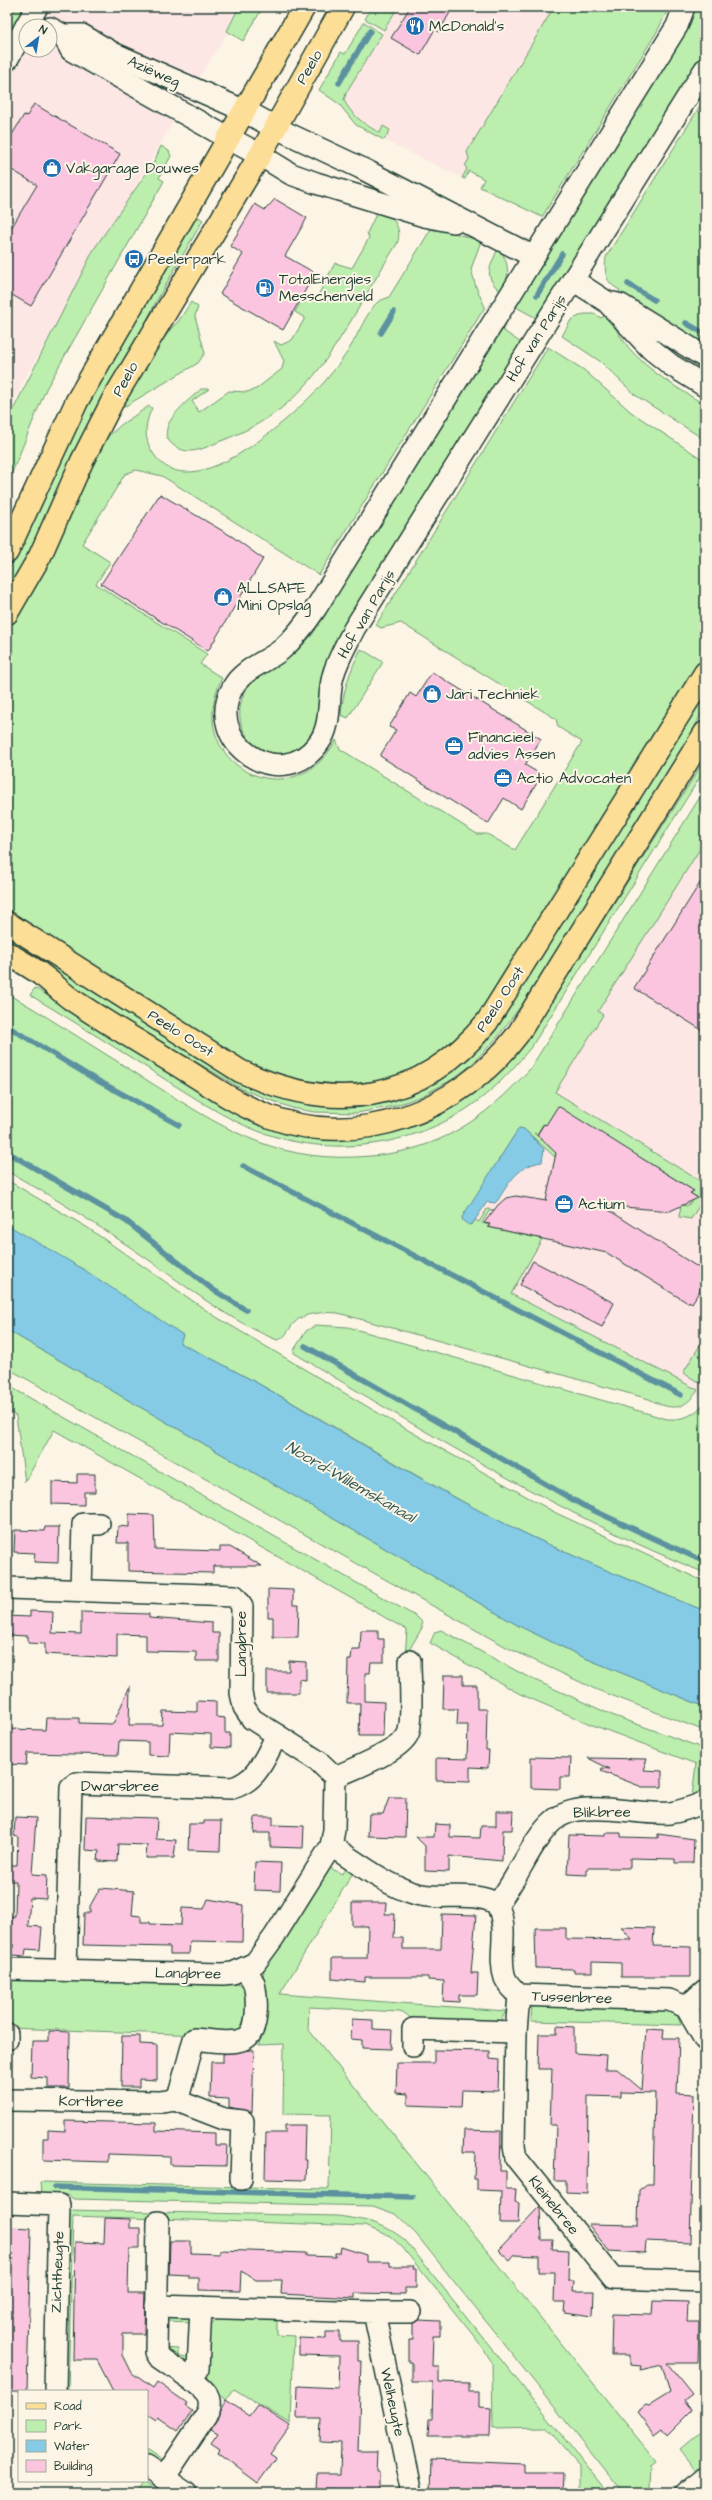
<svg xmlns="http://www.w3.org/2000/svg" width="712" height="2500" font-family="'Architects Daughter',sans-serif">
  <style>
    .built { fill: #fce7e4; fill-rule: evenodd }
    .green { fill: #bceeae; stroke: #6e9671 }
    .water { fill: #85cbe6; stroke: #5c929f }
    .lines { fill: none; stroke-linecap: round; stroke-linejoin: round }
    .stream { stroke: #5c929f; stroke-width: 5.5 }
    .building { fill: #fbc5e0; stroke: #1f3d34 }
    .minor-casing { stroke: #1f3d34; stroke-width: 24 }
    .secondary-casing { stroke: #1f3d34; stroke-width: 25 }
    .primary-casing { stroke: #1f3d34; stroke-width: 25 }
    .minor { stroke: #fcf5e5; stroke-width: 21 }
    .secondary { stroke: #fcf5e5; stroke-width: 22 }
    .primary { stroke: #fcde96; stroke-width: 22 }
    .labels { text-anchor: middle; stroke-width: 4; stroke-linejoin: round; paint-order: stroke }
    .poi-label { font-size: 15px; fill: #1f3d34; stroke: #fcf5e5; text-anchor: start }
    .street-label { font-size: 15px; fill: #1f3d34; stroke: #fcf5e5 }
    .water-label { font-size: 16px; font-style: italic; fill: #335958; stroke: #fcf5e5 }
  </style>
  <rect width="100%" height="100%" fill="#fcf5e5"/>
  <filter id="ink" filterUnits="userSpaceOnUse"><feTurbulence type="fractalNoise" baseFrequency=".025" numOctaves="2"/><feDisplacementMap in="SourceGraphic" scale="8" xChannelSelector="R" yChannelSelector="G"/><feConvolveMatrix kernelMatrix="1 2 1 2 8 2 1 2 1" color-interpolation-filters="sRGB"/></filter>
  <g filter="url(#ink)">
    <g class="built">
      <path d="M7 7H244L189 94 27 375 7 417ZM26 26H50V50H26Z"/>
      <path d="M398 7H554L467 152 469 159 468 168 462 178 384 140 380 133 355 116 344 100 347 91Z"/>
      <path d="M705 818V1399L441 1263Z"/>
    </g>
    <g class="green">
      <path d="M16 7H26L14 29 7 23Z"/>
      <path d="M239 7H263L243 41 227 31Z"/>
      <path d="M372 7H398L384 30 365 19Z"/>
      <path d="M554 7H669L658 30 542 217 480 187 484 179 469 171 465 179 462 178 467 169 465 166 469 159 467 152Z"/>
      <path d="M694 7H705V54L538 319 514 306 627 128 681 39Z"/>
      <path d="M364 22 382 34 347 91 344 100C351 115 365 125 380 133L383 126 390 130 384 140 356 125 339 104 319 90 341 52 345 54Z"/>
      <path d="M705 98V350L617 296 620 290C605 283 604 272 606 257Z"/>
      <path d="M161 146 169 151 171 156 159 178 164 181 46 389 7 485V422L94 249 154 162Z"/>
      <path d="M379 208C393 216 403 228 397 244 366 291 332 364 291 400 270 419 247 431 221 441 208 446 194 455 180 449 145 433 187 402 201 389H209L192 401 199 412 229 391 247 392 256 389 282 369 284 361 274 341 281 345 292 340 305 318 295 312 304 295 315 301 335 263 352 268 369 238 367 233Z"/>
      <path d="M194 214 203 220 157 300 7 599V573L24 542 72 433Z"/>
      <path d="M437 228 481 241 471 269 476 287 485 307 319 575 162 476 136 470 125 474 82 544 110 562 96 584 207 654 200 664 222 678C180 764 293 821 336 740L340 749 477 834H487L515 850 582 742 558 727 556 719 401 623 381 628 376 625 548 347 584 370 631 412 705 461V659L479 1022 427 1067 350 1090 275 1081 94 967 7 908V626L48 555 104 440 122 424 149 406 152 408C145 423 143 438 153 453 191 514 298 412 326 380 335 369 344 358 351 346 357 336 369 308 378 302 381 300 385 299 389 297L431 229Z"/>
      <path d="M498 248C510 261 510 277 502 293 482 275 490 269 498 248Z"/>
      <path d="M191 302 198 307 195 316 205 353 198 363 112 414 127 389 173 326 178 322Z"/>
      <path d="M584 314H595L601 318 607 314C614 325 620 337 629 348 649 372 678 388 705 405V440L635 395 601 362 562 336 571 320Z"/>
      <path d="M501 329 524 345 332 650C329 656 325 662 323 669 318 690 323 718 309 737 278 778 219 735 247 688 255 675 276 668 288 658 297 651 304 643 312 635Z"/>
      <path d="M361 649 383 662 348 718 341 715C343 691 350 670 361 649Z"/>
      <path d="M705 684V707L686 744 581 914 580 913 523 1003 496 1039 471 1065 453 1079 422 1096 394 1106 357 1113 314 1112 292 1108 244 1090 135 1026 7 947V930L299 1099 443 1072Z"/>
      <path d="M705 759V769L532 1046C517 1064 502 1082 484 1096 426 1144 343 1158 273 1136 234 1125 200 1101 166 1080 121 1051 76 1023 30 995L35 988 241 1116C355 1163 448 1136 526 1042Z"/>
      <path d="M705 789V841L598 1011 603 1015 555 1092 705 1184V1196L691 1219 679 1217 681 1205 687 1206 697 1197 690 1193 693 1191 691 1189 641 1158 543 1124 537 1134 534 1133 556 1152 555 1157 524 1129 519 1128 462 1218 471 1225 475 1220 479 1222 487 1209 494 1210 489 1211 482 1223 489 1225 488 1227 542 1239 511 1294 698 1390C684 1411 671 1411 649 1399L338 1313C324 1312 304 1312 294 1323 288 1329 286 1339 277 1340 230 1321 187 1287 146 1258 101 1227 55 1198 7 1171V994C26 1003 43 1015 61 1026 94 1047 128 1068 161 1089 232 1134 283 1164 371 1156 441 1150 484 1119 530 1069Z"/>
      <path d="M7 1180 88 1228 213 1315 390 1420 556 1513 705 1582V1611C628 1580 551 1548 478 1510 378 1456 283 1392 180 1343L183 1335 7 1227Z"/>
      <path d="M316 1325 348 1327 667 1419C684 1420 695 1415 705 1402V1573C561 1515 427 1433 294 1353V1350L306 1331Z"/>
      <path d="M7 1330 519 1626 585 1658 705 1707V1731L595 1689 508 1648 7 1368Z"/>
      <path d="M705 1337V1379L702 1384 683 1373Z"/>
      <path d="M7 1385 417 1617 422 1622V1628L405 1657 407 1630 54 1430 25 1482 16 1416 7 1410Z"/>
      <path d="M441 1630 528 1677 612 1715 705 1749V1793L692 1796 696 1764 590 1724 520 1694 430 1643 435 1632Z"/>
      <path d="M348 1867 354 1871 280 1994 506 2011 501 2020 495 2023 412 2020 406 2014 399 2012 309 2007 308 2029 656 2461 651 2465 650 2487 655 2493H623L416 2234 395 2214 373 2206 73 2199 69 2195 41 2194 40 2182 329 2189 331 2115 283 2114 284 2044 259 2045 264 1966 281 1944 330 1868 342 1874Z"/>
      <path d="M7 1977 234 1982 245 1988C247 2011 252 2024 229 2036L7 2028Z"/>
      <path d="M532 2006 670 2010 676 2012 681 2025 531 2021Z"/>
      <path d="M68 2210 338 2216C366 2220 382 2222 405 2240L608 2493H579V2465L546 2427 493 2428 492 2362 477 2340 402 2247 390 2236 364 2226 73 2216 68 2391H64Z"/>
      <path d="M164 2315 192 2317V2322L164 2321Z"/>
      <path d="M218 2318 277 2319V2335L294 2336 291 2424 234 2389 226 2400 209 2385 207 2370 210 2325Z"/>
      <path d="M163 2348 178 2349V2356L192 2357 190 2364 186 2366Z"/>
      <path d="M705 2413V2466L697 2472 680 2450 705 2429Z"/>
      <path d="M147 2449 166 2462 161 2463 147 2456Z"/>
      <path d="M144 2481H145L162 2493H135Z"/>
    </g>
    <g class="water">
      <path d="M519 1128 524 1129 544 1149 542 1162C519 1165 509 1182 498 1200L495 1203 487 1202 473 1223 469 1225 463 1221 462 1217Z"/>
      <path d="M7 1227H11L83 1269 183 1335 180 1343C283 1392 377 1457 478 1510 551 1548 628 1580 705 1611V1707L585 1658 519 1626 7 1330Z"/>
    </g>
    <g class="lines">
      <g class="stream">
        <path d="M339 83 370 31"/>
        <path d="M628 284 654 300"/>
        <path d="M537 295 562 254"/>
        <path d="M686 323 705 334"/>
        <path d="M381 333 394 312"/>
        <path d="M7 1026 91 1077 179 1125"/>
        <path d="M7 1152 126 1221 212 1289 246 1310"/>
        <path d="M243 1166 681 1395"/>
        <path d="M305 1346 584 1506 705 1562"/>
        <path d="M54 2187 413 2197"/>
      </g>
    </g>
    <g class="building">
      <path d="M410 7H453L439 32 435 29 420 55 391 38Z"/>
      <path d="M34 104 120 154 31 306 7 292V235L37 185 7 167V143L24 115 27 116Z"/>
      <path d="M275 199 307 218 285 256 315 273 283 330 220 294 243 254 230 246 255 204 265 210Z"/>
      <path d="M160 494 233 537 263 559 208 651 101 584Z"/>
      <path d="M432 672 541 739 525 765 542 775 521 809 504 798 488 824 380 756 396 730 389 727 410 693 416 697Z"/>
      <path d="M705 875V1032L634 988Z"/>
      <path d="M558 1106 694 1191 690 1193 698 1198 670 1211 601 1205 699 1268 705 1277V1282L692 1303 689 1301 688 1303 607 1253 488 1227 490 1224 484 1223 498 1205 506 1198 516 1196 546 1201 556 1153 537 1135 544 1124 546 1125Z"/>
      <path d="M533 1261 614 1303 602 1327 520 1285Z"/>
      <path d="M77 1474H95V1492H84V1505L52 1504V1482L77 1483Z"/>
      <path d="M129 1514 154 1515 155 1549 220 1551V1547H230L262 1566H213V1573L128 1571V1543H117L118 1526 129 1527Z"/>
      <path d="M45 1527H59L58 1563 34 1562 35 1553 14 1552 15 1530 44 1531Z"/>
      <path d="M268 1589 293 1590V1605H299L298 1637H273V1617H268Z"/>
      <path d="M30 1611 53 1612 52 1633 81 1634V1612L149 1614V1618L212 1623V1633H219V1661H196V1652L146 1651V1635L117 1634V1658L45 1654V1644L28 1643V1636L7 1635V1616L30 1617Z"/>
      <path d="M361 1630H378V1639H384V1662H371L370 1673H365V1701L384 1702 383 1736H359L360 1703H347L348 1660H351L352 1650H360Z"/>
      <path d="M289 1661 306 1662V1680L299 1679V1693H267V1671H289Z"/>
      <path d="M444 1675H463V1685H477V1709H487L486 1750H489L488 1768 470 1767V1781L436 1780V1758L467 1759 468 1725H457L458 1709H443Z"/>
      <path d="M130 1686 129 1725H162L163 1711 197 1712V1701L216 1702V1717L225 1718V1733H230V1748L211 1747V1734L170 1732 169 1756 148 1755V1742L119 1741 118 1755 27 1753 26 1765 7 1764V1729L45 1730 46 1718H79V1723L113 1724Z"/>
      <path d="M531 1757 571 1758 570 1777H560V1789L531 1788Z"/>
      <path d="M588 1758 647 1759 643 1770 662 1771V1787H642L601 1771 602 1768 610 1769Z"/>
      <path d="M389 1798H406L405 1837 368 1836 369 1814H383Z"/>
      <path d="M496 1811H513L512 1830H503L502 1861 449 1856V1872L425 1871V1846L416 1837H434L435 1824 450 1825V1837L480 1838 481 1826H496Z"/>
      <path d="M86 1816 157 1818 156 1839 176 1840 174 1858H146L147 1845 118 1844 117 1862 98 1861 99 1851 85 1850Z"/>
      <path d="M15 1817 36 1818 32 1874 47 1875 46 1899 30 1898 28 1926 42 1927 40 1950 26 1949 25 1956 13 1955 14 1945H10L12 1916H15L16 1881H7V1865H17L18 1837 14 1836Z"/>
      <path d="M255 1817H273V1825L304 1826 303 1848 270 1847V1833H254Z"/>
      <path d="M204 1821H221L220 1851 188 1850 189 1824H204Z"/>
      <path d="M605 1833H621V1837L658 1838V1834L694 1839 693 1863H675V1859L630 1858V1868H587V1875L567 1874 569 1835 605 1836Z"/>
      <path d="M255 1862 281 1863 280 1891 254 1890Z"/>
      <path d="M100 1888 134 1891 132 1915 141 1916V1922H150V1924L181 1925 182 1908 204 1909 208 1899 243 1905 242 1942 190 1941 189 1954H170V1947L83 1945 84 1913H90V1906Z"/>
      <path d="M352 1903H386L385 1914H395L394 1938H403V1949H441L442 1914 476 1915 471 1973H478L477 1995H459V2002L443 2001 444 1981 428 1980V1977H365V1982L332 1979V1958H367L368 1926H352Z"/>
      <path d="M621 1927 654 1928 653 1946 691 1947V1977H621V1963L592 1962V1972H574V1969L536 1968 535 1928H566V1939L632 1940Z"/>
      <path d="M352 2019 373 2020V2029L392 2030 391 2049 362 2048V2040L351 2039Z"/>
      <path d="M557 2026 574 2027V2053L606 2055 605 2069H617L642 2090 646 2029 664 2030 663 2038H679L677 2093 694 2094 690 2243 646 2241 645 2253 609 2251 588 2224 638 2225 639 2190 647 2184H653L655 2093 621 2092V2097L588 2096 587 2193 566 2192V2181H554L556 2125H550L552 2069H538L539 2034H557Z"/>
      <path d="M49 2031 70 2032 69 2088H48V2078L31 2077 32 2041H49Z"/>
      <path d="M122 2036H140V2044L157 2045V2080L139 2079V2087H121Z"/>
      <path d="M249 2050H254L252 2112 229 2107V2099L210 2098 211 2062H223V2054Z"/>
      <path d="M434 2050 490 2051V2059L499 2060 498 2091 462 2090 461 2107 408 2105V2094L396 2093 397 2063H434Z"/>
      <path d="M65 2121 156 2123V2131L215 2133V2145H227L226 2166 170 2165V2156L108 2154V2162L43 2160V2138H48V2130L65 2131Z"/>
      <path d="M285 2125H305L304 2160H307L306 2180 265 2179 266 2133H285Z"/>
      <path d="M464 2130 501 2131 500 2171H506V2189H516L515 2202 519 2203 518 2223H500L501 2191 477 2190V2179H474L475 2152H463Z"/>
      <path d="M540 2206 541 2240H553L552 2249 569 2250 568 2281H574L573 2291H594L593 2316 564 2312 565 2302H554L555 2272H539V2256L515 2255 510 2261 498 2250Z"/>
      <path d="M105 2218 130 2219V2228H140V2249H129L128 2293H145L144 2334H123V2355L132 2373 153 2388 157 2382 187 2403 185 2406 192 2411 178 2431 158 2417 156 2420 147 2414V2391H113L97 2360H73L75 2242 104 2243Z"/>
      <path d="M7 2227 31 2228 27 2391H7Z"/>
      <path d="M170 2241H191V2253L220 2254V2250L306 2253V2256L335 2257V2253H340L341 2247 366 2255V2262H390V2266H414L413 2269H416V2288H405V2294L355 2293V2298L281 2294 282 2280H256L241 2271 240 2291 199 2290V2278H189V2275L169 2274Z"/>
      <path d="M653 2301 688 2302 687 2322H699L698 2363H667L692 2394 684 2400 692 2410 667 2435 662 2428 654 2434 637 2412 646 2405 649 2406 670 2393 662 2365 640 2370 641 2366 630 2365V2355H611L612 2314 652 2315Z"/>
      <path d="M418 2320 440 2321V2336H433L432 2367H439V2382L469 2383V2392H479V2407L491 2408 490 2436H428L429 2419H432L433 2382H412V2362H409V2340H413V2323Z"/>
      <path d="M326 2332H340V2341H358V2361H361L358 2451H377L376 2471H379V2493H347V2490L316 2488 317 2474H340L341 2443 320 2442 321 2418H297L298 2386 338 2388 339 2356 299 2355V2338L326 2339Z"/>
      <path d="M226 2400 250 2416 258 2405 290 2426 270 2454 276 2458 258 2483 218 2453 220 2449 211 2443 218 2433 211 2429Z"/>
      <path d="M431 2460 524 2464V2473H564L563 2493H430Z"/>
    </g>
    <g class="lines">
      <defs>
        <g id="minor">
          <path d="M684 7 677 26 316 608C306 623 295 638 281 650 266 662 243 669 233 687 202 742 280 795 318 744 333 725 327 698 333 676 337 660 347 644 354 629L705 69"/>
          <path d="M26 26 37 7"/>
          <path d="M50 28 63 35H82L113 53 245 111"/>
          <path d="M63 35 71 50 228 138"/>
          <path d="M7 60 26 26"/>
          <path d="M274 127 361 168 534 257"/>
          <path d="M260 155 291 174 316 183 424 216 454 222"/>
          <path d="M573 280 607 302 651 349 671 365 705 386"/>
          <path d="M613 303 621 305 705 357"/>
          <path d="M7 1588 235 1596 242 1606 241 1693 244 1707 252 1719 318 1761 335 1777 334 1830 331 1846 274 1937 255 1963 233 1973 223 1974 7 1969"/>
          <path d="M81 1589 83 1524H99"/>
          <path d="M335 1777C352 1769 405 1750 409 1731 413 1713 410 1681 410 1661"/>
          <path d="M331 1846C357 1862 384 1884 413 1893 440 1902 472 1889 497 1904 510 1932 497 1954 505 1978 508 1985 514 1990 519 1995L669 2000 686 2007 705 2040"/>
          <path d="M497 1904C517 1881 532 1839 553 1821 579 1797 637 1816 670 1813 682 1811 693 1807 705 1802"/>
          <path d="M66 1970 71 1787 77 1783 232 1788C258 1781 265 1757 277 1735"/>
          <path d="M519 1995 516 2032 514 2146 516 2158 613 2278 705 2281"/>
          <path d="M686 2007 705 1990"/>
          <path d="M7 2034V2039"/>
          <path d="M413 2046V2029L516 2032"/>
          <path d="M7 2100 161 2102 175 2100 224 2119 243 2121 241 2179"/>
          <path d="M175 2100 180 2091 194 2039C209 2040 230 2045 244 2039 259 2033 257 2001 255 1988 254 1980 249 1975 244 1969"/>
          <path d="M7 2203 59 2205 55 2391"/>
          <path d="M158 2222 156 2352 159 2357 192 2380 198 2369 201 2307"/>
          <path d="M156 2306 374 2312 412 2493"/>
          <path d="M374 2312H410"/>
          <path d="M147 2466 186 2493"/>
          <path d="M164 2478 208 2412C213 2395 204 2390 192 2380"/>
          <path d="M685 2493 705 2477"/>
        </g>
        <g id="secondary">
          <path d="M245 111 274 127"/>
          <path d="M228 138 260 155"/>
        </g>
        <g id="primary">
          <path d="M7 552 77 401 304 7"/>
          <path d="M7 613 40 556 82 461 113 400 260 155 343 7"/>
          <path d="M7 923 240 1071C333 1114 420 1104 487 1022L705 673"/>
          <path d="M7 953C19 961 32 967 43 976 53 983 61 992 71 999 108 1024 146 1046 184 1069 210 1085 235 1103 263 1114 356 1153 460 1111 518 1034L705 733"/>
        </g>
      </defs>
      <use href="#minor" class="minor-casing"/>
      <use href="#secondary" class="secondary-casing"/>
      <use href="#primary" class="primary-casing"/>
      <use href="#minor" class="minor"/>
      <use href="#secondary" class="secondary"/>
      <use href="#primary" class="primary"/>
    </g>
  </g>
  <defs>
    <symbol id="restaurant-disc" viewBox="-11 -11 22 22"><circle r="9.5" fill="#1f6fb2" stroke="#fcf5e5"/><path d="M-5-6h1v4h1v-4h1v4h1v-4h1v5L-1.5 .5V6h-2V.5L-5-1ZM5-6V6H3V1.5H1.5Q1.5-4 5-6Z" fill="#fff"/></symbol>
    <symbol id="shop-disc" viewBox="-11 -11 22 22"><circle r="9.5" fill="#1f6fb2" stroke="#fcf5e5"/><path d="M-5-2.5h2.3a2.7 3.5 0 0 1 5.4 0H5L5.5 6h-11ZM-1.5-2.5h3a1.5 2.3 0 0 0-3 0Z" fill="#fff"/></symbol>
    <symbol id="bus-disc" viewBox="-11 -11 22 22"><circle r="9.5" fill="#1f6fb2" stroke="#fcf5e5"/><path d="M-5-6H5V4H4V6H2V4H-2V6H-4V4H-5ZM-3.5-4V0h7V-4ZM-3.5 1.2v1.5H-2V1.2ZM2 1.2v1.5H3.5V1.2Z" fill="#fff"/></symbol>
    <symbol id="fuel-disc" viewBox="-11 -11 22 22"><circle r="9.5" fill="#1f6fb2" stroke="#fcf5e5"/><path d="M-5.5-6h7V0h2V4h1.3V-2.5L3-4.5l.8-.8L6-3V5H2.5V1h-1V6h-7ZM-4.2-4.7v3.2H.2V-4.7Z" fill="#fff"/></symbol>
    <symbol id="office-disc" viewBox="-11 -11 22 22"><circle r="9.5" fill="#1f6fb2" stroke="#fcf5e5"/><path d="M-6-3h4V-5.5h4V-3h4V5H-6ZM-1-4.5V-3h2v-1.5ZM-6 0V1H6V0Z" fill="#fff"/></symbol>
  </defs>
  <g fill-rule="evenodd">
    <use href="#restaurant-disc" x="404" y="15" width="22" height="22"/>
    <use href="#shop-disc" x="41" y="157" width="22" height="22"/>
    <use href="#bus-disc" x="123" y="248" width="22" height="22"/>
    <use href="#fuel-disc" x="254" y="277" width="22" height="22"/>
    <use href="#shop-disc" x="212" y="586" width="22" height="22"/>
    <use href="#shop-disc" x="421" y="683" width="22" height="22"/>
    <use href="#office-disc" x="443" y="735" width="22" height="22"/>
    <use href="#office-disc" x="492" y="767" width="22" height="22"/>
    <use href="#office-disc" x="553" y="1193" width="22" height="22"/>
  </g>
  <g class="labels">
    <g class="poi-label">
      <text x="429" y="31">McDonald's</text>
      <text x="66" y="173">Vakgarage Douwes</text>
      <text x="148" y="264">Peelerpark</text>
      <text x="279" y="284">TotalEnergies<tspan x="279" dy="17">Messchenveld</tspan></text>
      <text x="237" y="593">ALLSAFE<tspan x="237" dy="17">Mini Opslag</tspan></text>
      <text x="446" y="699">Jari Techniek</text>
      <text x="468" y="742">Financieel<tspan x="468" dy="17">advies Assen</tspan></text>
      <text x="517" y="783">Actio Advocaten</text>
      <text x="578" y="1209">Actium</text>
    </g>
    <g class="street-label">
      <text transform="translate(309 67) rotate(-60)" y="5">Peelo</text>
      <text transform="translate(154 71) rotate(24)" y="5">Aziëweg</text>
      <text transform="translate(536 338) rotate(-58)" y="5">Hof van Parijs</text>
      <text transform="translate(125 379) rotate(-61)" y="5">Peelo</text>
      <text transform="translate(366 614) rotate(-60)" y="5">Hof van Parijs</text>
      <text transform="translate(500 999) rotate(-57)" y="5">Peelo Oost</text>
      <text transform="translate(181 1033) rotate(32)" y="5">Peelo Oost</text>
      <text transform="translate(241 1644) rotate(-90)" y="5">Langbree</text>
      <text x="120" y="1791">Dwarsbree</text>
      <text transform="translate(602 1812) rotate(-1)" y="5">Blikbree</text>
      <text transform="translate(188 1973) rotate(1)" y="5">Langbree</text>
      <text transform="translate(572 1997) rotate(2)" y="5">Tussenbree</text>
      <text transform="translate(91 2101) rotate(1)" y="5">Kortbree</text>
      <text transform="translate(554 2205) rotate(51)" y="5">Kleinebree</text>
      <text transform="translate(57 2272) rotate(-88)" y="5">Zichtheugte</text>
      <text transform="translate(393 2402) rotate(78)" y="5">Welheugte</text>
    </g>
    <g class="water-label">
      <text transform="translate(351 1481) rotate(30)" y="6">Noord-Willemskanaal</text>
    </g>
  </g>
  <rect width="712" height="2500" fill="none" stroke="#fcf5e5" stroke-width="24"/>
  <rect x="12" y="12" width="688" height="2476" fill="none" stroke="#1f3d34" stroke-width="1.5" filter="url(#ink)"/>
  <rect x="18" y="2390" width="130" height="92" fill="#fcf5e5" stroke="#a4ab9e"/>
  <rect x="26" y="2403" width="20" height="6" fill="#fcde96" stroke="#a4ab9e"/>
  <text x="54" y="2410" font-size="12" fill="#1f3d34">Road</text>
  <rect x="26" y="2420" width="20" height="12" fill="#bceeae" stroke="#a4ab9e"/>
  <text x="54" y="2430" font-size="12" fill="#1f3d34">Park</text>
  <rect x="26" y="2440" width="20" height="12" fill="#85cbe6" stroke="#a4ab9e"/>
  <text x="54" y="2450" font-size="12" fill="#1f3d34">Water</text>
  <rect x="26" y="2460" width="20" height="12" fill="#fbc5e0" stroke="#a4ab9e"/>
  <text x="54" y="2470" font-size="12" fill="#1f3d34">Building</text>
  <g transform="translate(38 38) rotate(31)"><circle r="19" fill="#fcf5e5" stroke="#a4ab9e"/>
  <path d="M0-3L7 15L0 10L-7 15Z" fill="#1f6fb2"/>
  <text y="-6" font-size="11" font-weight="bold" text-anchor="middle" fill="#1f3d34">N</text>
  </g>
</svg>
